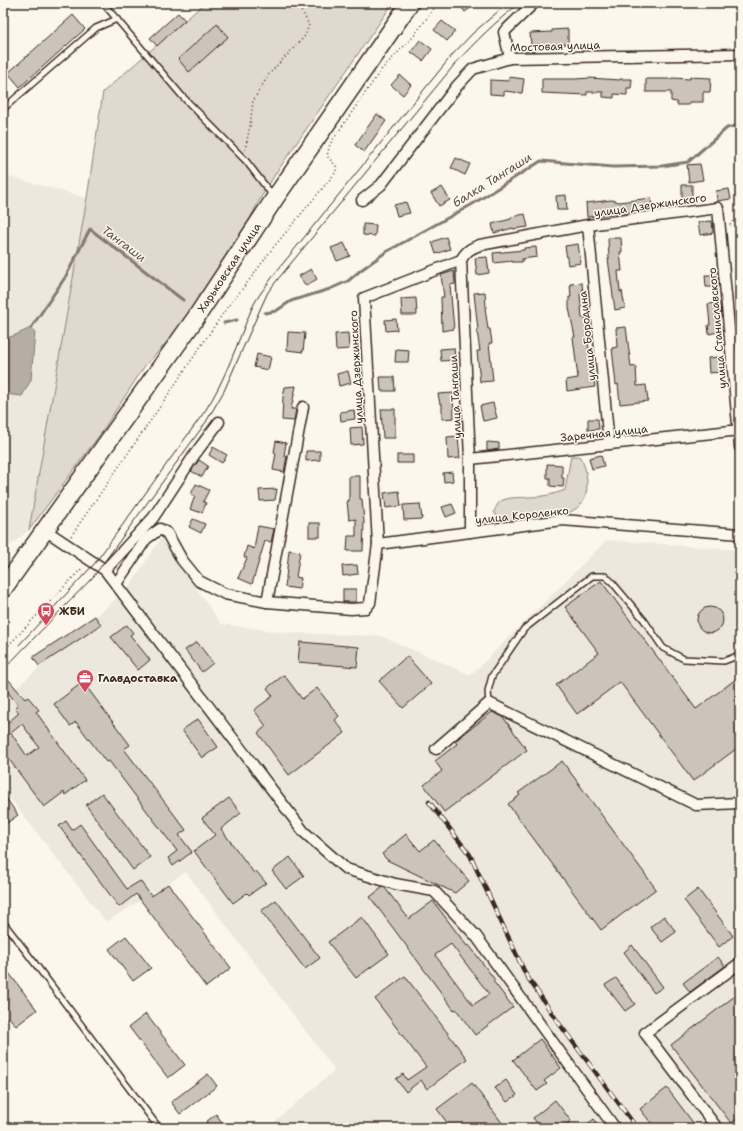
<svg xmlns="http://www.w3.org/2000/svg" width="743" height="1131" font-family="'Shantell Sans',sans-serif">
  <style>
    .built { fill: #ede8dd }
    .green { fill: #dfd9ce; stroke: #8d8276 }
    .water { fill: #b6aea2; stroke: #85796d }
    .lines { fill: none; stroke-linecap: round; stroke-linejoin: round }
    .stream { stroke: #85796d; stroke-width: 3 }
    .building { fill: #ccc4b9; stroke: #3b2a1e; fill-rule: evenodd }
    .lane-casing { stroke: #3b2a1e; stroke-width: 8 }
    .street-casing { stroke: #3b2a1e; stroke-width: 13 }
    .primary-casing { stroke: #3b2a1e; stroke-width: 20 }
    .path { stroke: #3b2a1e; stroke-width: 1.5; stroke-dasharray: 1 3; stroke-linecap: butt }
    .lane { stroke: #fbf7ec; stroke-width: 5 }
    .street { stroke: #fbf7ec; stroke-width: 10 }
    .primary { stroke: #fbf7ec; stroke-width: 17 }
    .tram { stroke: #3b2a1e; stroke-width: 1 }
    .rail-casing { stroke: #3b2a1e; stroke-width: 4.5 }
    .rail { stroke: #fbf7ec; stroke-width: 3; stroke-dasharray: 9; stroke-linecap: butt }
    .labels { text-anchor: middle; stroke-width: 3; stroke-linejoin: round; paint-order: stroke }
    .street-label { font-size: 11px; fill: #3b2a1e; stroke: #fbf7ec }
    .poi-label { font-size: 11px; font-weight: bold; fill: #3b2a1e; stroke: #fbf7ec; text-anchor: start }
    .water-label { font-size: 12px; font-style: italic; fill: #605246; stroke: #fbf7ec }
  </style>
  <rect width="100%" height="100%" fill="#fbf7ec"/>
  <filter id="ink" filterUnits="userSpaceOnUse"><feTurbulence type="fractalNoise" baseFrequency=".025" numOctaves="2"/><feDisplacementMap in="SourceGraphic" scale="8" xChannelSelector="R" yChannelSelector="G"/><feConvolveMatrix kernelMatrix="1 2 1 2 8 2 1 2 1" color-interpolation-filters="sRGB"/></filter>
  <g filter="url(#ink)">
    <g class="built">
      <path d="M10 177 87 198 29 530 3 552V179Z"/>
      <path d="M161 538 221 624 288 633 381 636 471 675 607 540 740 550V1128H278L274 1122 335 1070 186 872 106 922 3 789V700L129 587Z"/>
    </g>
    <g class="green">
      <path d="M205 3H393L276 173 260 199 243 232 180 328 144 367 101 433 29 530 87 198 103 92Z"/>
      <path d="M571 456H579C585 464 587 474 587 485 587 515 557 517 534 519 523 520 512 521 501 523L494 512C496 507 498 502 503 500 510 497 520 498 528 497 541 497 552 495 565 490Z"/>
    </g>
    <path class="water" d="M31 328 35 332 31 380 22 396 3 394V339L13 336Z"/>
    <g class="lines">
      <g class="stream">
        <path d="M265 313 276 311 291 301 330 289 348 281 361 270 386 252 471 205 541 161 613 167 662 166 688 162 727 128 740 125"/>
        <path d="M224 323 237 320"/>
        <path d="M31 328 66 276 90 229 183 300"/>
      </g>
    </g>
    <g class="building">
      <path d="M458 3H477L465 12Z"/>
      <path d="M178 13 185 20 157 46 150 38Z"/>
      <path d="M73 15 85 29 20 87 8 73Z"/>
      <path d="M442 21 455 31 447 41 434 30Z"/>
      <path d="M217 24 228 37 189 72 178 59Z"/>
      <path d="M568 29V44L531 45 530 33 552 32V30Z"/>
      <path d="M420 40 432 49 423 61 411 52Z"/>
      <path d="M400 75 411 85 403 95 391 85Z"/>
      <path d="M509 77 524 79 522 93 504 91V95L490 94V80L509 81Z"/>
      <path d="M690 77 711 78 710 92H703V102H689V105H677V102L671 101V92H646V79H672V78L690 79Z"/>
      <path d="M589 78 620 80V79H632L631 88H627V95L614 94V98L603 97V92H587V95L542 93V79H576Z"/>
      <path d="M377 114 386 121 364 152 355 145Z"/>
      <path d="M456 158 470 164 465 175 451 168Z"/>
      <path d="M700 164 703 180 689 182 687 165Z"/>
      <rect x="682" y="185" width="10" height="14"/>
      <path d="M442 187 450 200 439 206 431 193Z"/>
      <path d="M729 189 731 199 717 201 716 191Z"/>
      <path d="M566 195 567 210H557L556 196Z"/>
      <path d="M651 198 652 209 587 217 586 203 612 200 619 202Z"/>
      <path d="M406 202 410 213 397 216 394 205Z"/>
      <path d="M525 214 528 227 513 229V228L494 233 492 224 511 219V217Z"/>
      <path d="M712 221 713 233 700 235 698 222Z"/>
      <path d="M363 224 376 225 375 236 363 235Z"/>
      <path d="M446 237 450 249 436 254 432 242Z"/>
      <path d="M608 238H621L622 252H620L622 271H618L620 292 622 291 625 308 615 310 608 259H609Z"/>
      <path d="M344 243 350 256 337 261 331 248Z"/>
      <path d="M578 244 581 263 568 265 565 246Z"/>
      <path d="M536 247 537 257 522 259V262H512V261L494 263 493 253 524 250V248Z"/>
      <path d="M487 257 489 273 477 275 475 258Z"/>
      <path d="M311 269 317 279 306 286 299 276Z"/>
      <path d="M454 271 455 284 450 285 454 329 442 331 441 297H444L441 275Z"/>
      <path d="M705 275H717L718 287H706Z"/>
      <path d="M582 283 583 294H580L582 318 586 317 588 330H586L595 387 567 391 566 380 578 378 573 337H575L569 308V297H571L570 284Z"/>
      <path d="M485 292 486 308H485L488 329H490L492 343H489L493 381 480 382 477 351H480L477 331 478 330 474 293Z"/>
      <path d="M416 298 417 315H402L401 299Z"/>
      <path d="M720 303 721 314H716L718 332 709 334 708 325H710L708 304Z"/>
      <path d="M396 319 397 330 386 331 385 320Z"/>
      <path d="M626 327 631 367 636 366 637 386 646 385 648 401 620 404 618 384 616 385 612 348 617 347 616 328Z"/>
      <path d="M288 332 305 333 303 352 287 350Z"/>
      <path d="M348 333 349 349 336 350 335 334Z"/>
      <path d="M454 348 455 360 441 361 440 349Z"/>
      <path d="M396 349 409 350 408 362H395Z"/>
      <path d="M257 354 271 357 268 370 254 367Z"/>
      <path d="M721 357 722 372 709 373 708 358Z"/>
      <path d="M348 371 351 383 339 386 337 374Z"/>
      <path d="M380 377H394L395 391H381Z"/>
      <path d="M296 386 291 409H296L294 421 282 420 283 397 285 387Z"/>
      <path d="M453 393 454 418 442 419V404H440L438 394Z"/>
      <path d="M493 403 497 418 483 421 480 406Z"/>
      <path d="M381 409H395V438H383Z"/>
      <path d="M354 410 355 419 341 421 340 412Z"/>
      <path d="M588 419H598L599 429 588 430Z"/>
      <path d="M362 427 363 444 351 445 350 428Z"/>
      <path d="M458 436 460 458 448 459 447 437Z"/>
      <path d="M276 441 286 443 284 456H287L284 472 273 470 276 453 274 452Z"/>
      <path d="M487 442 499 443V449L487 451Z"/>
      <path d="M213 447 227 455 222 463 209 455Z"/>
      <path d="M306 451H320V460L306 461Z"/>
      <rect x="397" y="455" width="16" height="8"/>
      <path d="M601 455 604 466 592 469 589 458Z"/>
      <path d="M199 460 208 466 202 477 191 471Z"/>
      <path d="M547 464 562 465V478H564L563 487 550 486V478H547Z"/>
      <path d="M452 472 453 481 444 482 443 473Z"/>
      <path d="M349 476H360V499H362L364 522 363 551H347L348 536H356V519L349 520 347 501H349Z"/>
      <path d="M196 484 209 490 203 502 206 503 202 513 190 509 195 496 191 494Z"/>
      <path d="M277 489 275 500 260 501 259 490Z"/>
      <path d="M399 491 401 506 386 508 384 493Z"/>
      <path d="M420 504 422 519 404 520 403 505Z"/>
      <path d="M452 504 456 513 446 517 442 507Z"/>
      <path d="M193 519 205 524 201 533 189 527Z"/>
      <rect x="309" y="523" width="11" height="14"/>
      <path d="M258 526 274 529 271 542 265 541 252 584 238 578 247 558 244 557 247 546 254 549Z"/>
      <path d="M289 550 300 552 296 577 301 578 299 589 285 587Z"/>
      <path d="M357 565 358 574 343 576 342 566Z"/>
      <path d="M601 581 696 709 740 676V746L693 781 620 682 577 714 556 685 599 653 565 607Z"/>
      <rect x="343" y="589" width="13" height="13"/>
      <circle cx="710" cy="620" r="13"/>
      <path d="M95 616 101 625 39 666 33 657Z"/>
      <path d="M127 625 133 633 130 635 150 660 138 670 111 637Z"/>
      <path d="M197 642 213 663 202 672 185 650Z"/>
      <path d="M300 642 359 647 357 667 298 662Z"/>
      <path d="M407 656 431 684 403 708 379 681Z"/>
      <path d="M3 673 25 699 28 697 39 710 36 712 85 780 65 795 64 792 44 807 3 751V722L5 725 19 713 15 708 18 705 3 686ZM22 724 39 747 27 756 11 733Z"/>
      <path d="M284 675 302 699 317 688 339 716 335 720 345 733 289 775 258 733 266 726 254 710 273 696 267 688Z"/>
      <path d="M83 682 130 745 124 749 186 830 179 835 192 852 173 866 168 858 177 851 109 761 106 762 76 722 70 726 54 704Z"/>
      <path d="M492 712 503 717 527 750 444 812 424 785 442 771 435 761 457 744 455 741Z"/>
      <path d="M198 719 218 747 202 758 182 730Z"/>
      <path d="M562 761 656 889 601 930 508 804 520 795 518 793Z"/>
      <path d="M102 793 150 857 133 870 86 805Z"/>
      <path d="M3 794 18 815 3 826Z"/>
      <path d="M229 798 241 813 221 829 254 873 256 871 266 883 249 895 247 893 233 903 194 851 215 835 202 818Z"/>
      <path d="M66 821 72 830 80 824 127 889 140 881 151 896 168 884 231 968 206 987 136 894 119 907 59 826Z"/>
      <path d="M406 834 420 851 434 840 469 881 455 893 387 860 382 854Z"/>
      <path d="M290 857 304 876 286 889 272 871Z"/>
      <path d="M383 887 385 888 409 919 433 901 467 946 469 945 495 980 493 981 513 1007 475 1035 456 1009 454 1010 370 897ZM451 944 489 994 473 1005 435 955Z"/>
      <path d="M698 889 733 936 719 947 684 900Z"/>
      <path d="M276 900 320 958 305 969 261 911Z"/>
      <path d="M664 916 676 932 662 942 650 927Z"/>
      <path d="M362 917 389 954 356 978 328 942Z"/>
      <path d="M126 936 151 968 133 981 109 949Z"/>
      <path d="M632 945 663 987 654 993 624 952Z"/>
      <path d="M718 957 725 966 690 992 683 983Z"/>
      <path d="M3 965 37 1010 16 1026 9 1017 3 1021Z"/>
      <path d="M405 976 467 1059 427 1089 421 1080 406 1092 396 1079 403 1074 407 1080 426 1067 375 999Z"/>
      <path d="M616 978 635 1004 625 1011 605 985Z"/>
      <path d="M740 992V1117L731 1123 671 1045Z"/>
      <path d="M146 1014 185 1065 168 1078 129 1027Z"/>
      <path d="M540 1039 561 1068 544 1081 547 1084 537 1091 513 1060Z"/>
      <path d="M208 1074 217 1086 180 1114 171 1102Z"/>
      <path d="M506 1080 517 1095 507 1102 495 1088Z"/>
      <path d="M472 1083 506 1128H451L437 1109Z"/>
      <path d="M667 1088 697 1128H655L640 1109Z"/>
      <path d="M555 1100 571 1121 561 1128 555 1122 547 1128H541L533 1118Z"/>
      <path d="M216 1114 226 1128H210L206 1122Z"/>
      <path d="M594 1119 600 1128H582Z"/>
    </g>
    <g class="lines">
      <defs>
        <g id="lane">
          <path d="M103 3 182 96 246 161 273 196"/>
          <path d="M3 109 96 28 117 19"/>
          <path d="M489 703 488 691 492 676 524 629 592 576H605L611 581 644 620 663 648 684 659 724 661 740 655"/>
          <path d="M3 922 27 953 159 1128"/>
        </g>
        <g id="street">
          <path d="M510 58 504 32 534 3"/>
          <path d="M362 200 381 185 457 86 473 69 510 58 740 54"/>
          <path d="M588 225 609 444"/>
          <path d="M461 260 470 459V532"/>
          <path d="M470 459 740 430"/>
          <path d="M45 530 105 570 304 832 346 869 395 884 434 891 476 936 615 1128"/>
          <path d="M378 544 562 520 740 534"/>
          <path d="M105 570 153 518 195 454 219 422"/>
          <path d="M116 584 146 539 160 529 167 533 182 560 199 581 225 594 267 602 351 609 366 608 370 603 378 544 364 298 461 260C466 251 471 248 480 245L588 225 718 208 740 447"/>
          <path d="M267 602 303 407"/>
          <path d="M436 749 489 703 696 805 740 803"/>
          <path d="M717 1128 645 1033 740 963"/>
        </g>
        <g id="primary">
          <path id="s1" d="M3 589 195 319 275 198 410 3"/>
        </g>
      </defs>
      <use href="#lane" class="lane-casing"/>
      <use href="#street" class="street-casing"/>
      <use href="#primary" class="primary-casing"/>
      <g class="path">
        <path d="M381 70 413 37 438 3"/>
        <path d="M245 150 250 126 253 101 269 74 305 36 309 25 303 13 292 3"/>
        <path d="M730 225 740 216"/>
        <path d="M71 536 153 417 226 309 251 278 272 249 336 172V166L327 156 330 144 379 73"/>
        <path d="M3 651 83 567"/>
      </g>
      <use href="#lane" class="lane"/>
      <use href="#street" class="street"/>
      <use href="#primary" class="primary"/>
      <g class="tram">
        <path d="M19 645 95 563 205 411C226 379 237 343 252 308 258 295 268 284 276 272L453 54 473 33 508 3"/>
        <path d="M3 670 94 576 206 422 224 391 262 305 268 292 278 279 455 64C475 42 496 21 520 3"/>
      </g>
      <defs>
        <path id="rail" d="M429 802 470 855 526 975 558 1022 637 1128"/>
      </defs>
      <use href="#rail" class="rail-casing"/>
      <use href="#rail" class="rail"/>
    </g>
  </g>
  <defs>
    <symbol id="bus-pin" viewBox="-11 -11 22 30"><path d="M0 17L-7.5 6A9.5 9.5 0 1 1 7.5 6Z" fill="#d1495b" stroke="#fbf7ec"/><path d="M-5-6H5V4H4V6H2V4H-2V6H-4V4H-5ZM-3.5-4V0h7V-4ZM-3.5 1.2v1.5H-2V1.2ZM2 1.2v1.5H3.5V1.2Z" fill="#fff"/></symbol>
    <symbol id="office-pin" viewBox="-11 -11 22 30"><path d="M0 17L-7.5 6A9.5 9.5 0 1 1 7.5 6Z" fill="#d1495b" stroke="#fbf7ec"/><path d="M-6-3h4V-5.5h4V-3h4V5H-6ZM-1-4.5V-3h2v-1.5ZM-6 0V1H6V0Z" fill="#fff"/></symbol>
  </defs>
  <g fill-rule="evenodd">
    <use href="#bus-pin" x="36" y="601" width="20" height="27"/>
    <use href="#office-pin" x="75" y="668" width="20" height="27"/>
  </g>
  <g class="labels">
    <g class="street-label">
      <text transform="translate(555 46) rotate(-2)" y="4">Мостовая улица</text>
      <text transform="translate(650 205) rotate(-8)" y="4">улица Дзержинского</text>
      <text dy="4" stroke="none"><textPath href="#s1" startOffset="393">Харьковская улица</textPath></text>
      <text transform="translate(717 328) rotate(-95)" y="4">улица Станиславского</text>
      <text transform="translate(587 336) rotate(-96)" y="4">улица Бородина</text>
      <text transform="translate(356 367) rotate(-93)" y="4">улица Дзержинского</text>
      <text transform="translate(455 397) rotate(-93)" y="4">улица Тангаши</text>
      <text transform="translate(604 433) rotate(-6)" y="4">Заречная улица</text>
      <text transform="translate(522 515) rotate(-6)" y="4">улица Короленко</text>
    </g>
    <g class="poi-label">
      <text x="59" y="615">ЖБИ</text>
      <text x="98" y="682">Главдоставка</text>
    </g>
    <g class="water-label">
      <text transform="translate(492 180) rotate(-32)" y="4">балка Тангаши</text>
      <text transform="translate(124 244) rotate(37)" y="4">Тангаши</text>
    </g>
  </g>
  <rect width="743" height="1131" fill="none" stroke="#fbf7ec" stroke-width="16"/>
  <rect x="8" y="8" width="727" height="1115" fill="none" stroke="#3b2a1e" stroke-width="1.5" filter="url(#ink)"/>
</svg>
